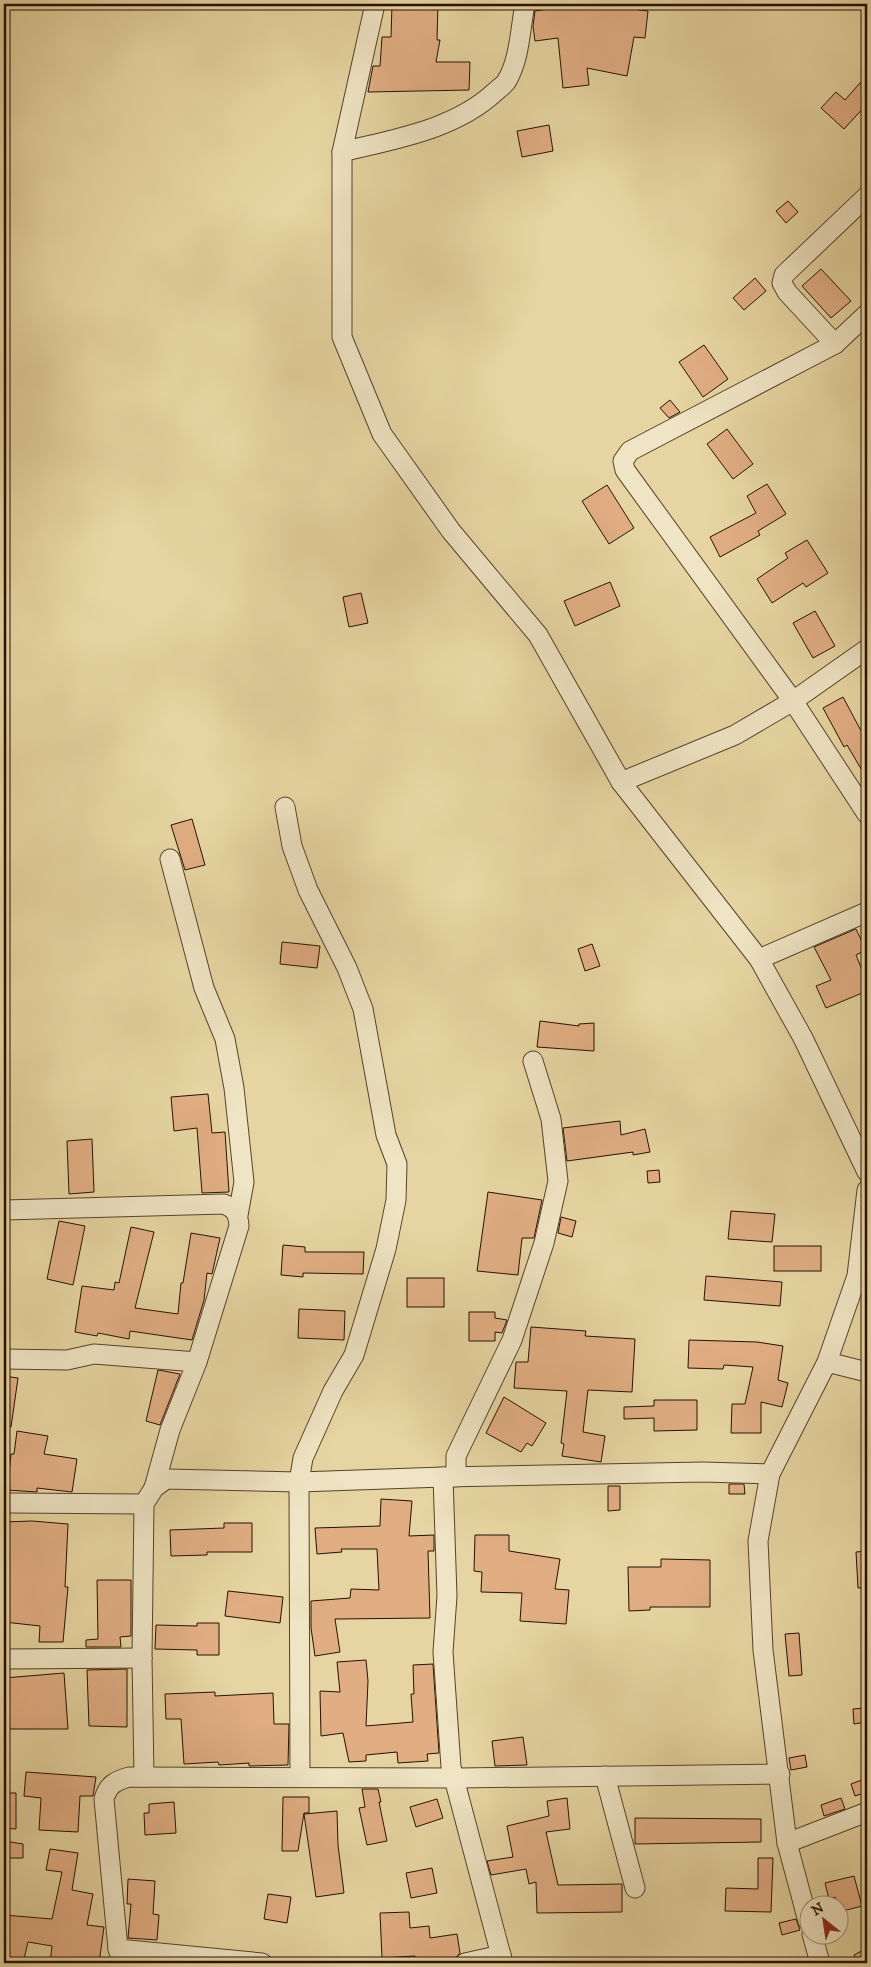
<svg xmlns="http://www.w3.org/2000/svg" width="871" height="1967" font-family="'IM FELL DW Pica',serif">
  <style>
    .building { fill: #e1ae84; stroke: #261101 }
    .lines { fill: none; stroke-linecap: round; stroke-linejoin: round }
    .minor-casing { stroke: #564229; stroke-width: 21 }
    .minor { stroke: #efe4c3; stroke-width: 19 }
  </style>
  <rect width="100%" height="100%" fill="#e6d5a2"/>
  <filter id="stains"><feTurbulence type="fractalNoise" baseFrequency=".004" numOctaves="4"/><feColorMatrix values="0 0 0 0 .2 0 0 0 0 .09 0 0 0 0 .02 0 0 0 .5 -.17"/></filter>
  <radialGradient id="worn" r=".72"><stop offset=".6" stop-color="#630" stop-opacity="0"/><stop offset="1" stop-color="#630" stop-opacity=".3"/></radialGradient>
  <g class="building">
    <path d="M392 4H438L437 40H440L436 62H470L469 90 368 92 373 66H380L382 37H391Z"/>
    <path d="M562 4H608V6L648 11 645 38 634 37 627 76 587 68 589 85 563 88 558 38 535 41 533 26 535 11 562 7Z"/>
    <path d="M867 75V104L844 129 821 108 836 92 845 100Z"/>
    <path d="M549 125 553 151 522 157 517 131Z"/>
    <path d="M788 201 798 212 786 223 776 211Z"/>
    <path d="M821 269 851 301 831 318 802 286Z"/>
    <path d="M755 278 766 291 744 310 733 298Z"/>
    <path d="M704 345 728 379 703 397 679 362Z"/>
    <path d="M670 400 680 412 669 418 660 408Z"/>
    <path d="M727 429 753 464 733 479 707 444Z"/>
    <path d="M767 484 786 514 758 531 760 535 720 557 710 537 756 513 747 496Z"/>
    <path d="M607 485 634 528 609 544 582 501Z"/>
    <path d="M807 540 828 573 806 587 803 583 772 603 757 579 788 558 785 553Z"/>
    <path d="M610 582 620 606 575 626 564 601Z"/>
    <path d="M361 593 368 623 349 627 343 597Z"/>
    <path d="M815 611 835 646 813 658 793 623Z"/>
    <path d="M843 697 867 742V779L847 745 844 747 823 708Z"/>
    <path d="M192 819 205 865 185 870 171 825Z"/>
    <path d="M856 929 866 950 856 955 867 982V991L826 1008 816 986 831 980 814 947Z"/>
    <path d="M282 942 320 946 317 968 280 964Z"/>
    <path d="M592 944 600 966 585 971 578 949Z"/>
    <path d="M540 1021 579 1026V1024L594 1023V1051L537 1047Z"/>
    <path d="M208 1094 212 1133 225 1132 229 1192 202 1193 197 1128 174 1131 171 1097Z"/>
    <path d="M620 1121 621 1135 645 1129 650 1152 633 1155V1152L567 1161 563 1128Z"/>
    <path d="M92 1139 94 1192 69 1194 67 1141Z"/>
    <path d="M659 1170 660 1182 648 1183 647 1171Z"/>
    <path d="M488 1192 542 1200 534 1238H522L518 1275 477 1271Z"/>
    <path d="M731 1211 775 1214 772 1242 728 1239Z"/>
    <path d="M561 1217 576 1221 572 1237 558 1233Z"/>
    <path d="M59 1221 85 1226 73 1285 47 1279Z"/>
    <path d="M131 1227 154 1232 135 1308 178 1314 181 1283H183L191 1233 220 1238 212 1274 207 1273 204 1300 192 1340 130 1331 129 1339 98 1333 97 1336 75 1332 82 1286 114 1290 115 1282 119 1283Z"/>
    <path d="M283 1245 305 1247V1252H364L363 1274 303 1273V1277L281 1275Z"/>
    <rect x="774" y="1246" width="47" height="25"/>
    <path d="M706 1276 782 1282 780 1306 704 1300Z"/>
    <rect x="407" y="1278" width="37" height="29"/>
    <path d="M299 1309 345 1311 344 1340 298 1338Z"/>
    <path d="M469 1312H495V1318L507 1320 502 1333 495 1332V1341H469Z"/>
    <path d="M531 1327 586 1331 585 1336 635 1339 632 1392 588 1390 583 1432 605 1436 601 1462 562 1456 564 1444 561 1443 567 1391 514 1388 516 1362H528Z"/>
    <path d="M689 1340 757 1342 783 1346 778 1380 788 1383 782 1407 761 1402V1433H731L732 1404H745L753 1367 724 1365 723 1369 688 1368Z"/>
    <path d="M158 1370 180 1374 160 1425 146 1421Z"/>
    <path d="M4 1376 18 1378 11 1427H4Z"/>
    <path d="M504 1397 546 1423 532 1446 527 1443 521 1452 486 1433Z"/>
    <path d="M654 1400H697V1430L654 1431V1418L624 1419V1407L654 1406Z"/>
    <path d="M17 1431 48 1436 44 1454 77 1459 72 1492 37 1488V1492L7 1490 11 1454H14Z"/>
    <path d="M729 1484H744L745 1494H729Z"/>
    <path d="M608 1486H620V1510L608 1511Z"/>
    <path d="M381 1499 412 1501 409 1536 434 1535V1551H428L430 1618 335 1619 340 1652 315 1656 311 1628V1601L350 1598 351 1589 379 1590 377 1549H341L342 1552 317 1554 315 1528 380 1526Z"/>
    <path d="M32 1521 68 1524 65 1587H68L63 1642H39L40 1626 4 1622V1522Z"/>
    <path d="M224 1523H252V1552H207V1555L171 1556 170 1530 224 1528Z"/>
    <path d="M475 1535H509V1551L560 1559 555 1589 569 1590 566 1624 520 1621 522 1593 481 1592 482 1572 474 1571Z"/>
    <path d="M867 1551V1588H858L856 1552Z"/>
    <path d="M661 1559 710 1560V1607H650V1610L629 1611 628 1567H661Z"/>
    <path d="M97 1580H131V1636L120 1637 121 1647H86V1640L98 1639Z"/>
    <path d="M228 1591 283 1597 280 1623 225 1616Z"/>
    <path d="M197 1623H219V1655H197V1650L155 1649 156 1625 197 1626Z"/>
    <path d="M799 1633 802 1675 789 1676 785 1634Z"/>
    <path d="M366 1660 368 1681 366 1726 413 1722 411 1694H414L413 1665 433 1664 439 1753 427 1754 428 1761 398 1763 397 1752 366 1755V1761L349 1762 343 1733 321 1736 320 1691 340 1692 337 1662Z"/>
    <path d="M127 1669V1727L89 1726 87 1670Z"/>
    <path d="M64 1673 68 1729H4V1678Z"/>
    <path d="M215 1692V1696L273 1693 274 1724H289L288 1765 249 1766V1763L219 1765 218 1762 184 1764 181 1719H166L165 1694Z"/>
    <path d="M864 1708 866 1722 854 1724 853 1709Z"/>
    <path d="M523 1737 527 1765 495 1766 492 1741Z"/>
    <path d="M805 1755 807 1767 791 1770 789 1758Z"/>
    <path d="M26 1772 96 1777 93 1796H80L78 1832 39 1830 41 1798 24 1796Z"/>
    <path d="M867 1778V1792L855 1796 851 1784Z"/>
    <path d="M362 1789H378L381 1802H379L387 1841 367 1845 359 1808 365 1807Z"/>
    <path d="M4 1793H16V1829L4 1828Z"/>
    <path d="M283 1797H309V1813H304L298 1851H282Z"/>
    <path d="M567 1798 570 1829 546 1832 558 1885 622 1884V1912L537 1913 536 1882 529 1884 526 1869 491 1875 487 1861 513 1857 507 1826 549 1816 547 1801Z"/>
    <path d="M841 1798 845 1809 824 1816 821 1805Z"/>
    <path d="M437 1799 443 1818 416 1827 410 1807Z"/>
    <path d="M174 1802 176 1833 145 1835 144 1813H149V1804Z"/>
    <path d="M337 1811 338 1845 344 1893 316 1897 304 1814Z"/>
    <path d="M635 1818 761 1819V1842L635 1844Z"/>
    <path d="M4 1841 23 1844V1858H4Z"/>
    <path d="M50 1849 78 1853 72 1890 93 1894 87 1925 104 1927 99 1963H50L52 1946 28 1942 23 1963H4V1915L52 1919 62 1872 46 1870Z"/>
    <path d="M758 1858H773L771 1912 725 1911 726 1888 758 1889Z"/>
    <path d="M432 1868 437 1893 411 1898 406 1873Z"/>
    <path d="M854 1876 862 1906 839 1912 835 1897 829 1899 825 1883Z"/>
    <path d="M128 1879 155 1881 153 1914 159 1915 157 1940 128 1938 131 1904H127Z"/>
    <path d="M268 1894 291 1897 287 1923 264 1919Z"/>
    <path d="M409 1912 410 1928 429 1926 430 1938 457 1934 460 1953 454 1960 416 1963 415 1956 382 1958 380 1913Z"/>
    <path d="M796 1919 800 1930 782 1935 779 1923Z"/>
    <path d="M867 1948V1963H858L854 1955Z"/>
  </g>
  <g class="lines">
    <defs>
      <g id="minor">
        <path d="M375 4 342 152V337L382 434 451 531 538 635 621 782 759 959 803 1038 867 1172"/>
        <path d="M342 152C394 139 454 130 495 92 498 89 503 86 506 82 520 60 520 29 525 4"/>
        <path d="M867 314 835 344 630 451 623 461 625 470 793 701 867 814"/>
        <path d="M835 344 787 292 782 283 784 275 867 196"/>
        <path d="M621 782 735 735 793 701 867 649"/>
        <path d="M285 807 292 846 308 890 347 968 363 1009 386 1135 397 1164 396 1200 386 1249 354 1355 333 1391 303 1458 299 1482 300 1776"/>
        <path d="M170 859 204 988 225 1039 234 1088 244 1182 238 1215"/>
        <path d="M759 959 867 912"/>
        <path d="M4 1210 224 1204C236 1209 238 1214 239 1226L197 1362 170 1430 154 1488"/>
        <path d="M4 1359 67 1360 94 1354 197 1362"/>
        <path d="M827 1362 867 1372"/>
        <path d="M443 1477 447 1596 443 1652 451 1767 503 1963"/>
        <path d="M456 1477V1456L512 1340 544 1243 558 1181 551 1119 533 1061"/>
        <path d="M10 1503 144 1504"/>
        <path d="M4 1659 142 1658"/>
        <path d="M605 1776 635 1888"/>
        <path d="M144 1777 142 1658 144 1504 154 1488 166 1479 299 1482 443 1477 703 1472 770 1474"/>
        <path d="M787 1843 867 1812"/>
        <path d="M808 1921 787 1843 763 1650 758 1541 770 1474 827 1362 857 1276 867 1190"/>
        <path d="M812 1934 820 1963"/>
        <path d="M118 1949 262 1963"/>
        <path d="M123 1963 118 1949 104 1799C108 1785 115 1781 129 1777L459 1778 780 1774"/>
        <path d="M465 1963 501 1955"/>
      </g>
    </defs>
    <use href="#minor" class="minor-casing"/>
    <use href="#minor" class="minor"/>
  </g>
  <rect width="871" height="1967" fill="none" stroke="#e6d5a2" stroke-width="20"/>
  <rect x="5" y="5" width="861" height="1957" fill="none" stroke="#261101" stroke-width="2.5"/>
  <rect x="10" y="10" width="851" height="1947" fill="none" stroke="#261101"/>
  <g transform="translate(824 1920) rotate(330)"><circle r="24" fill="#efe4c3" stroke="#9f9075"/>
  <path d="M0-4L9 19L0 12L-9 19Z" fill="#8f2418"/>
  <text y="-8" font-size="14" font-weight="bold" text-anchor="middle" fill="#261101">N</text>
  </g>
  <rect width="100%" height="100%" filter="url(#stains)"/>
  <rect width="100%" height="100%" fill="url(#worn)"/>
</svg>
